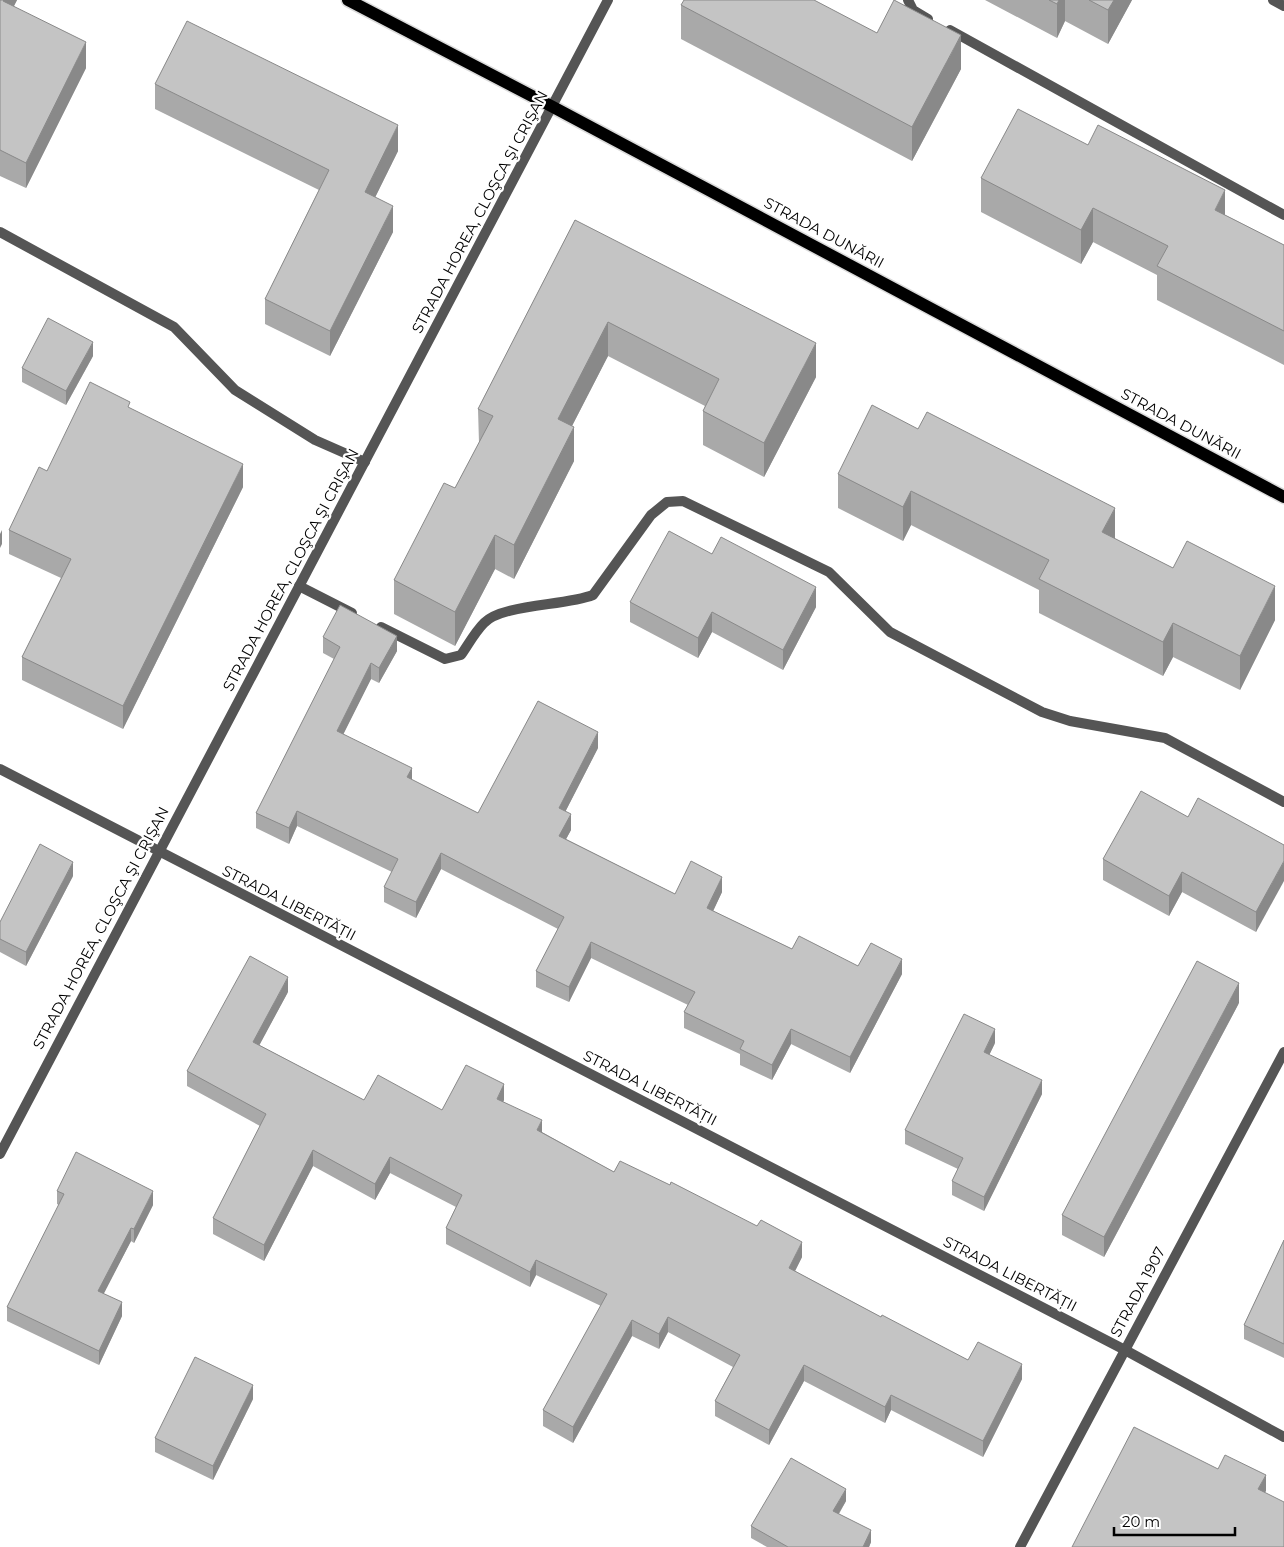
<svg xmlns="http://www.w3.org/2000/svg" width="1284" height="1547" font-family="Montserrat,sans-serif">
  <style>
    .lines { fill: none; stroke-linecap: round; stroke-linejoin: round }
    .primary-casing { stroke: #dbdbdb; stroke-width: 15 }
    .lane { stroke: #555; stroke-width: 10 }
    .street { stroke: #555; stroke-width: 10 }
    .primary { stroke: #000; stroke-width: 12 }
    .wall { fill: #a9a9a9 }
    .shaded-wall { fill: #898989 }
    .building { fill: #c4c4c4; stroke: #898989 }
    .labels { text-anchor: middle; stroke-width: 4.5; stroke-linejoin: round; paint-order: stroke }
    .street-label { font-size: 15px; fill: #000; stroke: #fff }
  </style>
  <rect width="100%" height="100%" fill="#fff"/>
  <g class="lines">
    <defs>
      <path id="primary" d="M348 0 553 107 1284 497"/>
    </defs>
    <use href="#primary" class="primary-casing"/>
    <g class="lane">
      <path d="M908 0 913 10 928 19"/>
      <path d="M1273 0 1284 6"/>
      <path d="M950 30 1284 215"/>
      <path d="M0 232 174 327 235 390 315 440 365 462"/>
      <path d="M299 586 352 613"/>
      <path d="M381 627 445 659 461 655C468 645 475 632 484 623 502 604 565 606 593 595L651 515 667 502 683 501 829 572 890 632 1042 712 1070 721 1165 738 1284 802"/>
    </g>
    <g class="street">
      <path d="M0 769 1125 1350 1284 1437"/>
      <path d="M0 1154 608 0"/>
      <path d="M1020 1547 1284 1052"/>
    </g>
    <use href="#primary" class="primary"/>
  </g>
  <g class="wall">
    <path d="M0 0H17L14 6 86 68 26 188 0 176Z"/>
    <path d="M985 0H1132L1108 44 1065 21 1057 38Z"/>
    <path d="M681 5 877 33 961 69 912 161 681 39Z"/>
    <path d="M155 84 398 151 375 197 393 232 330 356 265 324V299L319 190 155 109Z"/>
    <path d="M981 178 1225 215 1284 245V365L1157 300V275L1093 242 1081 264 981 212Z"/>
    <path d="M575 220 816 377 764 477 703 445V411L705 406 608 356 572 426 574 461 514 579 495 569 455 646 394 614V580L455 488 479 443 478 409Z"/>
    <path d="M93 356 66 405 22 382V368Z"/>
    <path d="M130 408 243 487 123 729 22 680V657L61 578 9 554V530L47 471Z"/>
    <path d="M838 474 1115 539 1275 620 1240 690 1173 657 1163 676 1039 613V590L911 525 903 541 838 508Z"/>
    <path d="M712 554 816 607 783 670 712 632 698 658 630 622V602Z"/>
    <path d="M323 637 397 651 379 683 371 679 343 734 412 780 478 813 598 748 565 812 571 830 566 839 675 894 722 892 713 911 792 949 858 966 902 974 850 1073 791 1044 772 1080 740 1065V1054L684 1028V1012L688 1005 591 958 569 1002 536 987V971L558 929 441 869 416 918 384 902V887L392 872 297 826 289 844 256 828V813L334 659 323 653Z"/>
    <path d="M1188 817 1284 845 1256 932 1182 892 1169 916 1103 880V859Z"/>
    <path d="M73 876 26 966 0 952V922Z"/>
    <path d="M288 992 259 1045 364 1100 442 1110 504 1100 503 1102 542 1132 614 1172 802 1257 795 1271 881 1317 968 1360 1022 1379 983 1457 891 1410 885 1423 804 1381 769 1445 715 1416V1401L733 1367 668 1332 659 1349 632 1336 573 1443 543 1426V1410L601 1306 536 1275 530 1287 446 1244V1228L456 1207 390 1173 375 1200 313 1166 264 1261 213 1234V1218L260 1126 187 1086V1071Z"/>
    <path d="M1239 1003 1104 1257 1062 1235V1215Z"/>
    <path d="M995 1043 989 1055 1042 1094 984 1211 952 1195V1181L958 1169 905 1144V1130Z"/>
    <path d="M57 1191 153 1205 134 1243 131 1241 103 1294 122 1316 99 1365 7 1321V1307L59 1205 57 1204Z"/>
    <path d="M1284 1240V1358L1244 1339V1325Z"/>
    <path d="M253 1399 213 1480 155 1452V1438Z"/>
    <path d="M846 1501 839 1514 871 1542 869 1547H767L751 1538V1526Z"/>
  </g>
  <g class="shaded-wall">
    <path d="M4 0H17L3 27Z"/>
    <path d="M1059 0H1065V21L1057 38V4Z"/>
    <path d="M1114 0H1132L1108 44V10Z"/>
    <path d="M961 35V69L912 161V127Z"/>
    <path d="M86 42V68L26 188V163Z"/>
    <path d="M398 125V151L365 218V192Z"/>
    <path d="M1225 190V224L1215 210Z"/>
    <path d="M393 206V232L330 356V331Z"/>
    <path d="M1093 208V242L1081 264V230Z"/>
    <path d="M608 322V356L558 453V419Z"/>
    <path d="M93 342V356L66 405V391Z"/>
    <path d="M816 343V377L764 477V443Z"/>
    <path d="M574 427V461L514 579V545Z"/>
    <path d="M243 464V487L123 729V706Z"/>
    <path d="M911 491V525L903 541V507Z"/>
    <path d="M1115 508V542L1102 532Z"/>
    <path d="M2 530V544L0 548V534Z"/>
    <path d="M495 535V569L455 646V612Z"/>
    <path d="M1275 586V620L1240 690V656Z"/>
    <path d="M816 587V607L783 670V650Z"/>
    <path d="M712 612V632L698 658V638Z"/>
    <path d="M1173 623V657L1163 676V642Z"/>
    <path d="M397 636V651L379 683V668Z"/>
    <path d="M371 663V679L337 747V731Z"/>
    <path d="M598 732V748L559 824V808Z"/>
    <path d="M412 768V783L407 777Z"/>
    <path d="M297 811V826L289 844V828Z"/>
    <path d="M571 814V830L559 852V836Z"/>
    <path d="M441 853V869L416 918V902Z"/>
    <path d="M1284 861V881L1256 932V912Z"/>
    <path d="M73 862V876L26 966V952Z"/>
    <path d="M1182 872V892L1169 916V896Z"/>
    <path d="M722 877V892L707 924V908Z"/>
    <path d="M591 942V958L569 1002V987Z"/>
    <path d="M902 959V974L850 1073V1057Z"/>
    <path d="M288 977V992L253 1057V1042Z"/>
    <path d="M1239 983V1003L1104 1257V1237Z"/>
    <path d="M791 1029V1044L772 1080V1065Z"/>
    <path d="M995 1029V1043L984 1066V1052Z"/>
    <path d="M1042 1080V1094L984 1211V1197Z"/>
    <path d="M504 1084V1100L497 1114V1099Z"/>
    <path d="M542 1120V1135L537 1130Z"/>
    <path d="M313 1150V1166L264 1261V1245Z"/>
    <path d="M390 1157V1173L375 1200V1184Z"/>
    <path d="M153 1191V1205L134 1243V1229Z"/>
    <path d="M131 1228V1241L98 1305V1291Z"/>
    <path d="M802 1242V1257L789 1283V1268Z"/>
    <path d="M536 1260V1275L530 1287V1272Z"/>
    <path d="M122 1302V1316L99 1365V1351Z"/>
    <path d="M668 1317V1332L659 1349V1334Z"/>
    <path d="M632 1320V1336L573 1443V1427Z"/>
    <path d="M1022 1364V1379L983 1457V1441Z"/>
    <path d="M804 1365V1381L769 1445V1430Z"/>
    <path d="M253 1385V1399L213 1480V1466Z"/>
    <path d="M891 1395V1410L885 1423V1407Z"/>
    <path d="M1266 1475V1491L1258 1505V1489Z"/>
    <path d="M846 1489V1501L833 1523V1511Z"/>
    <path d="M871 1530V1542L869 1547H863Z"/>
  </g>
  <g class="building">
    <path d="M0 0H4L3 1 86 42 26 163 0 150Z"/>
    <path d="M684 0H814L877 33 894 0 961 35 912 127 681 5Z"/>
    <path d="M1049 0H1059L1057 4Z"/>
    <path d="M1089 0H1114L1108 10Z"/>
    <path d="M187 21 398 125 365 192 393 206 330 331 265 299 329 170 155 84Z"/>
    <path d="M1018 109 1088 145 1098 125 1225 190 1215 210 1284 245V331L1157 266 1168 246 1093 208 1081 230 981 178Z"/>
    <path d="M575 220 816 343 764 443 703 411 719 379 608 322 558 419 574 427 514 545 495 535 455 612 394 580 444 483 455 488 493 416 478 409Z"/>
    <path d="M48 318 93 342 66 391 22 368Z"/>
    <path d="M90 382 130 402 128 407 243 464 123 706 22 657 71 559 9 530 39 467 47 471Z"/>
    <path d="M872 405 918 429 927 412 1115 508 1102 532 1173 568 1187 541 1275 586 1240 656 1173 623 1163 642 1039 579 1049 560 911 491 903 507 838 474Z"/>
    <path d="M669 531 712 554 721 537 816 587 783 650 712 612 698 638 630 602Z"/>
    <path d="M340 605 397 636 379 668 371 663 337 731 412 768 407 777 478 813 538 701 598 732 559 808 571 814 559 836 675 894 691 861 722 877 707 908 792 949 799 936 858 966 871 943 902 959 850 1057 791 1029 772 1065 740 1049 744 1041 684 1012 695 992 591 942 569 987 536 971 564 917 441 853 416 902 384 887 398 859 297 811 289 828 256 813 340 647 323 637Z"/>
    <path d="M1141 791 1188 817 1198 798 1284 845V861L1256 912 1182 872 1169 896 1103 859Z"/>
    <path d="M40 844 73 862 26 952 0 939V922Z"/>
    <path d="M250 956 288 977 253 1042 364 1100 378 1075 442 1110 466 1065 504 1084 497 1099 542 1120 537 1130 614 1172 620 1161 670 1185 671 1182 757 1226 761 1220 802 1242 789 1268 881 1317 882 1315 968 1360 978 1342 1022 1364 983 1441 891 1395 885 1407 804 1365 769 1430 715 1401 740 1355 668 1317 659 1334 632 1320 573 1427 543 1410 607 1294 536 1260 530 1272 446 1228 462 1195 390 1157 375 1184 313 1150 264 1245 213 1218 266 1114 187 1071Z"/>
    <path d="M1197 961 1239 983 1104 1237 1062 1215Z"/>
    <path d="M964 1014 995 1029 984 1052 1042 1080 984 1197 952 1181 963 1158 905 1130Z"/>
    <path d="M76 1152 153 1191 134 1229 131 1228 98 1291 122 1302 99 1351 7 1307 64 1194 57 1191Z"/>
    <path d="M1284 1240V1344L1244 1325Z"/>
    <path d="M195 1357 253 1385 213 1466 155 1438Z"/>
    <path d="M1134 1427 1218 1469 1225 1455 1266 1475 1258 1489 1284 1502V1547H1072Z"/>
    <path d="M791 1458 846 1489 833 1511 871 1530 863 1547H788L751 1526Z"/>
  </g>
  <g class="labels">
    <g class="street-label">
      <text transform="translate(480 212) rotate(-62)" y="5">STRADA HOREA, CLOŞCA ŞI CRIŞAN</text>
      <text transform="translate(824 233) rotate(28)" y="5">STRADA DUNĂRII</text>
      <text transform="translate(1181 424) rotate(28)" y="5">STRADA DUNĂRII</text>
      <text transform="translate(291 570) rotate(-62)" y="5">STRADA HOREA, CLOŞCA ŞI CRIŞAN</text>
      <text transform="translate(289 903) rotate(27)" y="5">STRADA LIBERTĂȚII</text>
      <text transform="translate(101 928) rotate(-62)" y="5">STRADA HOREA, CLOŞCA ŞI CRIŞAN</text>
      <text transform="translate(650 1088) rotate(27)" y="5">STRADA LIBERTĂȚII</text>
      <text transform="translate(1010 1274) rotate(27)" y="5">STRADA LIBERTĂȚII</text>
      <text transform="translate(1138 1292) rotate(-62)" y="5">STRADA 1907</text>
    </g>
  </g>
  <path d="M1114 1527v8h121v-8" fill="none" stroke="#000000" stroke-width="2.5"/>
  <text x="1122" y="1527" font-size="15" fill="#000000" stroke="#ffffff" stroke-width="4" paint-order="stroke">20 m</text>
</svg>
